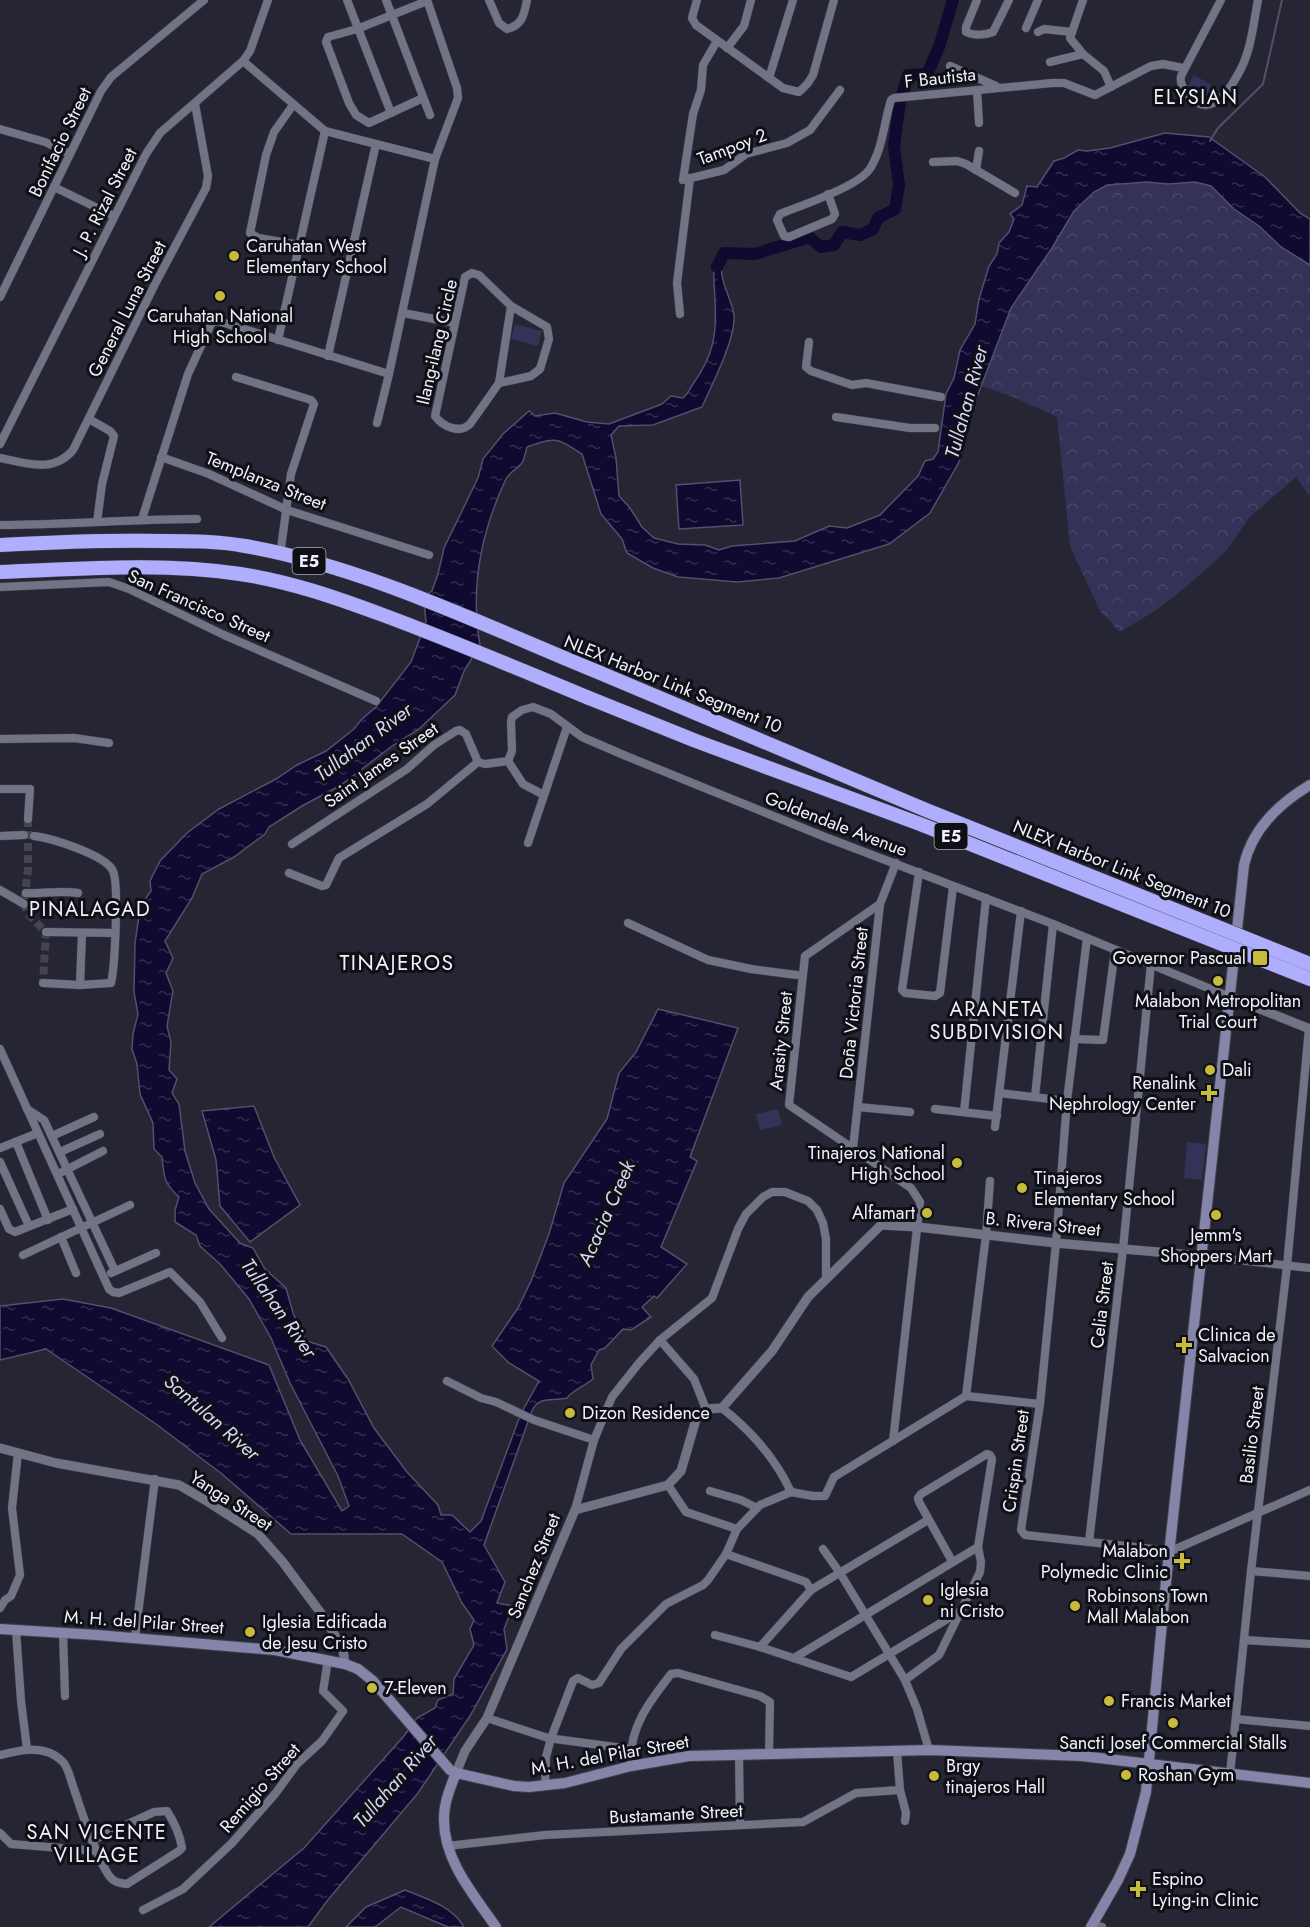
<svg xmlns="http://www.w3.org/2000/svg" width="1310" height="1927" font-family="Jost,sans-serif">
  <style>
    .green { fill: #343257 }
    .forest { fill: url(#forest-crowns) }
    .water { fill: url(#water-ripples); stroke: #544f6d; stroke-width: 1.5 }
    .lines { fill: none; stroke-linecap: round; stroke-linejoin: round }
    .stream { stroke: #544f6d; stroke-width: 2 }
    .river { stroke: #100930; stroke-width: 12 }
    .minor-tunnel { stroke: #444452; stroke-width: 8; stroke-dasharray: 8 4; stroke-linecap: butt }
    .minor-casing { stroke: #40404c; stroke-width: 9 }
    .tertiary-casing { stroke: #40404c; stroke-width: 10 }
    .secondary-casing { stroke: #40404c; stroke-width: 12 }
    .motorway-casing { stroke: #40404c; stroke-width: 15 }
    .minor { stroke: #737386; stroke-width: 8 }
    .tertiary { stroke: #737386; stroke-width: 9 }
    .secondary { stroke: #8585a9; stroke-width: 10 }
    .motorway { stroke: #afaefc; stroke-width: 14 }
    .rail { stroke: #82828f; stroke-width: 2; stroke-dasharray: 9 4.5; stroke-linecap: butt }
    .motorway-bridge-casing { stroke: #40404c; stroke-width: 15; stroke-linecap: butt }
    .motorway-bridge { stroke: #afaefc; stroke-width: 14 }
    .poi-dot { fill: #c7bb3c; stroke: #0f0f16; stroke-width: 2 }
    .labels { text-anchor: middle; stroke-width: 6; stroke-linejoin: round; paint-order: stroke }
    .shield { fill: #0f0f16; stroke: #adadb7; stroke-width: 1.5 }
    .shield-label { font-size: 16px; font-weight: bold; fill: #f1f1fc }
    .street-label { font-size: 18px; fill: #f1f1fc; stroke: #0f0f16 }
    .poi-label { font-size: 18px; fill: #f1f1fc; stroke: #0f0f16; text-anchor: start }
    .neighbourhood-label { font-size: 20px; letter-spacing: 1.5px; fill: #f1f1fc; stroke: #0f0f16 }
    .water-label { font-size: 20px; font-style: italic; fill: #d5d6f4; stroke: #0f0f16 }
    .quarter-label { font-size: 21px; letter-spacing: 1.5px; fill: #f1f1fc; stroke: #0f0f16 }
  </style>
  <defs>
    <pattern id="forest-crowns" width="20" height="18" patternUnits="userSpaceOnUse" patternTransform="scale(1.5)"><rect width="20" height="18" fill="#343257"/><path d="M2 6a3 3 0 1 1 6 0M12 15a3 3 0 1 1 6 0" fill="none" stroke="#484668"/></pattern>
    <pattern id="water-ripples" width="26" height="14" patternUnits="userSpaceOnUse" patternTransform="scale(1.5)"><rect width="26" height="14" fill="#100930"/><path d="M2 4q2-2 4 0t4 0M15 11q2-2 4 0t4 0" fill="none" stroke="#332d4f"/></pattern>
  </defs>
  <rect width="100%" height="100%" fill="#252534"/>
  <g class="green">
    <path d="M1194 75 1218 89 1210 104 1186 90Z"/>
    <path d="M515 324 542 331 538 346 511 339Z"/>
    <path d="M778 1109 782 1125 760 1130 756 1114Z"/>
    <path d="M1187 1142 1206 1144 1202 1180 1184 1178Z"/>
  </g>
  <path class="forest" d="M1147 182 1168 184 1195 182 1211 186 1234 209 1259 226 1281 247 1310 265V497L1296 477 1250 517 1225 552 1186 587 1155 611 1120 632 1100 611 1070 546 1057 417 1013 397 981 386 1011 308 1052 248 1074 211 1094 192 1107 185Z"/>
  <g class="water">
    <path d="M1165 133 1209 137 1265 177 1300 213 1310 219V265L1281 247 1259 226 1234 209 1211 186 1195 182 1168 184 1147 182 1107 185 1094 192 1074 211 1052 248 1011 308 967 423 959 462 930 513 889 544 779 578 737 582 678 577 653 568 627 553 622 539 601 514 582 454C557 438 555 436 527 447 525 452 525 460 521 464 516 470 508 473 505 481 481 533 470 588 480 645L464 671 455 695 419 729 392 746 341 785 302 806 269 827 265 834 234 857 202 874 192 898 165 941 173 958 166 973 173 991 167 1026 171 1042 169 1070 177 1079 172 1093 179 1104 185 1151 195 1183 209 1209 240 1243 253 1248 265 1269 286 1288 293 1313 306 1341 326 1347 348 1379 374 1428 407 1472 438 1505 441 1515H452L470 1532 481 1521 520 1416 529 1419 484 1545 505 1582 497 1603 513 1606 504 1629 507 1649 470 1716 418 1793 327 1901 308 1927H209L304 1848 404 1736 417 1718 435 1708 438 1700 453 1694 454 1679 474 1645 470 1629 474 1620 462 1603 442 1562 402 1534H291L222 1474 156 1424 46 1349 0 1360V1306L63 1299 111 1308 269 1365 300 1440 342 1511 349 1506 338 1476 290 1383 271 1338 249 1299 220 1264 200 1246 196 1235 175 1222V1210L179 1197C164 1183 164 1178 162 1157L154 1149 153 1123 140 1094 137 1064 132 1049 133 1034 138 1014 134 992 135 943 139 916 143 902 151 891 150 881 160 861 187 833 219 809 276 779 297 765 326 751 354 729 361 720 376 707 411 662 426 622 424 601 429 593 432 591 438 574 444 548 478 478 483 459 503 434 529 411 535 416 555 413 587 422 609 424 662 404 671 396 683 398C688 394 689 390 693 384 713 356 717 335 715 302 715 284 710 268 720 252L725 257C714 273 732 298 734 315 736 339 712 384 702 407L653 425 619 426 611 435 616 458 619 496 630 508 642 527 654 538 678 544 705 545 719 550 732 546 795 541 829 526 847 528 880 515 918 476 925 461 933 459 938 452 946 394 954 378 960 350 975 324 979 299 989 266 997 254 999 243 1009 232 1014 219 1010 214 1022 205 1027 186 1037 187 1054 161 1064 158 1078 150 1087 151 1110 148Z"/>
    <path d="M740 480 743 525 679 529 676 485Z"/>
    <path d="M658 1009 738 1028 690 1157 697 1161 661 1247 687 1264 657 1298 654 1296 642 1307 651 1317 631 1330 623 1329 605 1348 599 1350 591 1365 593 1379C586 1385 571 1391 567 1398 550 1402 537 1394 530 1416L522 1412 539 1381 509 1363 492 1346 518 1308 531 1281 549 1234 564 1183 607 1119 619 1073 636 1052Z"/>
    <path d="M254 1106 274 1157 300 1205 250 1242 220 1206 216 1160 202 1111Z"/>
    <path d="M405 1890C427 1899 452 1906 464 1927H448L401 1907 375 1927H346L366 1907Z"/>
  </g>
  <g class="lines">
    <path class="stream" d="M1210 141 1218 128 1263 84 1282 0"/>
    <g class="river">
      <path d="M903 92 908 75 927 74 939 47 953 0"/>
      <path d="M717 267 724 253 755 254 809 237 821 247 834 245 842 232 860 235 873 229 878 218 895 209 899 185 894 146 900 102"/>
    </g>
    <path class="minor-tunnel" d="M28 819V869L24 904 28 914 46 932 43 983"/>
    <defs>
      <g id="minor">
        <path d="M347 0 391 113"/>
        <path d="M386 0 430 115"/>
        <path d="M489 0 499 23 507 29C523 25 524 14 527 0"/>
        <path d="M697 0 692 18 696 25 783 88 799 92 808 83 813 75 834 0"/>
        <path d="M977 0 966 27V32C974 36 986 35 993 32L1009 0"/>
        <path d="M1083 0 1070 38 1083 54 1104 71 1111 87"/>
        <path d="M1221 0 1181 76C1180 83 1182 86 1186 92 1206 119 1225 98 1237 76 1251 54 1253 25 1258 0"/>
        <path d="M1026 28 1038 0"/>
        <path d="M1038 32 1044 29 1072 32"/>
        <path d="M717 41 703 65 701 90 693 114 683 180 724 170 746 154 787 143 810 130 840 90"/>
        <path d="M727 48 744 26 751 0"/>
        <path d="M243 61 325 131 435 159"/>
        <path d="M1050 62 1083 54"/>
        <path d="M950 66 996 86"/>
        <path d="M769 78 793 0"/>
        <path d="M977 90 979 123"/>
        <path d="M423 98 369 123 356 115 349 103 326 42 328 37 357 29 427 1"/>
        <path d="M293 105 274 132 266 155 250 233 258 238 300 245"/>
        <path d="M0 129 45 142 70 154"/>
        <path d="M933 162 957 161 966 164 1015 193"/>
        <path d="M976 170 979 151"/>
        <path d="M54 187 114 216"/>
        <path d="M828 194 835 214 832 219 789 237 784 236 777 220 780 214C802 205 861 186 871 167 883 147 884 122 891 100L894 98 1052 83H1064L1095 95 1151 66 1163 64 1183 68"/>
        <path d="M0 297 101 91 111 77 204 0"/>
        <path d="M403 313 455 323"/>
        <path d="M680 314 677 283 690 178"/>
        <path d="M278 340 325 131"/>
        <path d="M809 342 806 367 811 371 852 385 866 383 941 397"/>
        <path d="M328 356 376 144"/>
        <path d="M236 377 311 400 314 404 291 474 281 548"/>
        <path d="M499 383 531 376 540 369 549 339 547 327 511 306 479 275 472 273 465 277 435 416C443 427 460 434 470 424L499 383 511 306"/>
        <path d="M836 417 910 428H935"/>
        <path d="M89 419 110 431 114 436 102 484 97 522"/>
        <path d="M377 423 389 374 435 159 458 98 457 88 427 0"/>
        <path d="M0 444 146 154 160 133 243 61 250 51 268 0"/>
        <path d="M161 457 209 474 287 510 429 555"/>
        <path d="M0 458C26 463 53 474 73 450L154 286 206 188 208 176 195 104"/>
        <path d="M142 519 188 374 212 322 218 321 389 374"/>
        <path d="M0 525C66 525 131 519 197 519"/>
        <path d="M0 587 109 582 129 589 224 635 376 701"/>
        <path d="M0 739 74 738 109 743"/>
        <path d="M508 761 523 784 544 795"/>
        <path d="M0 789H30L28 819"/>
        <path d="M0 836 24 835"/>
        <path d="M34 836C51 838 106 855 113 871 119 884 115 966 111 983L80 985 43 983"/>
        <path d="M528 843 567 727"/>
        <path d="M292 844 407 769 434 745 456 731 460 730 466 734 478 762 485 764 508 761 512 751 511 722 512 717 522 710 533 707 551 714 582 737 626 756 825 837 1053 924 1230 997"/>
        <path d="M919 872 902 990 905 993 935 996 940 993 953 887"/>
        <path d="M289 873 322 886 326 885 339 858 427 804 478 762"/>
        <path d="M0 890 24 904"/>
        <path d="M26 893C43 894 60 890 78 893"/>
        <path d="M880 904 805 956 789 1105 911 1188 920 1202 893 1441"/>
        <path d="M628 923 708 960 751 969 797 975"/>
        <path d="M46 932 115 933"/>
        <path d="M1087 938 1067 1101 1056 1243 1040 1404 1021 1530 1025 1535 1171 1551 1310 1490"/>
        <path d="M80 985 82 933"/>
        <path d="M1074 1039 1103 1040 1115 950"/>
        <path d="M0 1049 109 1289 113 1292 119 1293 170 1272 200 1302 222 1338"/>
        <path d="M999 1093 1067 1101"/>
        <path d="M1035 1097 1053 924"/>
        <path d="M858 1107 910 1112"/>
        <path d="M27 1109 44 1120 115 1271"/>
        <path d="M935 1109 997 1116"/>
        <path d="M964 1112 986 898"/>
        <path d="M995 1127 1021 911"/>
        <path d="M52 1136 94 1117"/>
        <path d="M16 1142 48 1220"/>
        <path d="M0 1148 38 1133"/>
        <path d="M853 1148 880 904 896 863"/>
        <path d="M60 1152 100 1134"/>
        <path d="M0 1162 29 1226"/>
        <path d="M58 1174 103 1151"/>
        <path d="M0 1209 9 1229 15 1232 73 1209"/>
        <path d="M61 1237 76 1273"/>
        <path d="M23 1255 130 1205"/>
        <path d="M1203 1256 1310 1268"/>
        <path d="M111 1273 156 1253"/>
        <path d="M660 1340 694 1379 706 1409"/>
        <path d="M447 1381 481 1398 496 1402 534 1420 594 1440"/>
        <path d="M966 1396 986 1235 990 1181"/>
        <path d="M722 1408C750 1430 776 1459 791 1492"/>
        <path d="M668 1485 686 1512 737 1529"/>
        <path d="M710 1491 741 1500 757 1508"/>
        <path d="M575 1510 594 1440 612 1397 639 1363 660 1340 712 1298 738 1229 746 1214 763 1197 772 1192H785L808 1201 817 1210 823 1223 826 1239V1279"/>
        <path d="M1089 1542 1123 1249 1151 964"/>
        <path d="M823 1549 840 1573 905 1680 917 1709 929 1750"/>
        <path d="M726 1554 806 1582 811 1590"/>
        <path d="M1251 1571 1310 1576"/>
        <path d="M0 1608 5 1600 11 1596 20 1575 12 1508 18 1453"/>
        <path d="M16 1630 21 1701 27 1749"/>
        <path d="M63 1633 65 1696"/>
        <path d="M715 1635 760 1647 851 1677 959 1612"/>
        <path d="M135 1638 155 1479"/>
        <path d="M1244 1640 1310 1644"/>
        <path d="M760 1647 811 1590 928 1520"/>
        <path d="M794 1658 978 1547"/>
        <path d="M905 1680 939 1655 980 1572 981 1562 978 1547 992 1459 990 1455 987 1454 921 1494 918 1498 919 1502 952 1561"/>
        <path d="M487 1718 548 1738 630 1749"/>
        <path d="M1236 1719 1310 1726"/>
        <path d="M897 1751 900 1790 906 1813 905 1821"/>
        <path d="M739 1754 740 1825"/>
        <path d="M0 1755C20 1750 45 1744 62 1761 68 1766 70 1778 73 1786 81 1810 96 1858 110 1877 115 1883 120 1883 127 1884L179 1851 182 1848C180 1835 174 1822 167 1811L154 1812 93 1840"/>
        <path d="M631 1766C628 1729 649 1702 671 1674L678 1673 760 1696 770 1702 769 1753"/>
        <path d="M1230 1774 1251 1571 1287 1266 1309 1028"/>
        <path d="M545 1786 546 1757 551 1738 573 1681 578 1678 592 1685 599 1683 621 1649 666 1604 703 1585 708 1580 726 1554 737 1529 760 1505 791 1492 813 1496H825L834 1477 966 1396 1040 1404"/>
        <path d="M0 1833 11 1844 97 1851"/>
        <path d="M447 1846 545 1835 803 1822 856 1793 900 1790"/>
        <path d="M143 1910 183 1889 232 1843 275 1794 297 1764 322 1741 343 1711 323 1691 328 1660"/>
        <path d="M1093 1925 1102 1927"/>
      </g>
      <g id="tertiary">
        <path d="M1230 997 1310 1029"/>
        <path d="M0 1448 56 1463 179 1485 205 1500 258 1534 282 1561 326 1620 343 1650 345 1664"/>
        <path d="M456 1773 465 1751 487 1718 575 1510 668 1485 681 1471 697 1416 706 1409 722 1408 772 1351 808 1297 881 1225 918 1227 1056 1243 1203 1256"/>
      </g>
      <g id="secondary">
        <path d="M0 1629 97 1635 275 1650 345 1664 358 1669 373 1681 450 1770 456 1773 514 1786 529 1787 565 1783 631 1766 689 1756 929 1750 1082 1756 1310 1783"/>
        <path d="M456 1773C450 1788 444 1803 444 1818 443 1860 474 1895 496 1927"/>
        <path d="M1091 1927 1118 1880 1130 1854 1146 1792 1165 1591 1244 865C1252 829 1280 803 1310 785"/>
      </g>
      <g id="motorway">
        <path d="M0 545C55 542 109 540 163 541 190 541 218 541 245 546 366 567 485 626 598 672"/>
        <path d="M0 572C80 569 161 562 240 574 289 581 337 598 383 615 453 641 521 670 589 698"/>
      </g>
    </defs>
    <use href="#minor" class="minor-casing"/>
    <use href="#tertiary" class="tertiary-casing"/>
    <use href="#secondary" class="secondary-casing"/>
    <use href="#motorway" class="motorway-casing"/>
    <use href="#minor" class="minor"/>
    <use href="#tertiary" class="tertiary"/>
    <use href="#secondary" class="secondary"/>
    <use href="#motorway" class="motorway"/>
    <path class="rail" d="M1260 958 1310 978"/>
    <defs>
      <g id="motorway-bridge">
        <path d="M598 672 926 810 1310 964"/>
        <path d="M589 698 696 741 920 824 1310 979"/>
      </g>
    </defs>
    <use href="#motorway-bridge" class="motorway-bridge-casing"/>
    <use href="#motorway-bridge" class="motorway-bridge"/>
  </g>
  <g class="poi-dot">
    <circle cx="234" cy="256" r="6"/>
    <circle cx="220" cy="296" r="6"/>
    <rect x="1252" y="950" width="16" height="16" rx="3"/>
    <circle cx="1218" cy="981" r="6"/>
    <circle cx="1210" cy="1070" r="6"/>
    <path d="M1206 1084h6v6h6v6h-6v6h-6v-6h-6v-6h6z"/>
    <circle cx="957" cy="1163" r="6"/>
    <circle cx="1022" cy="1188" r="6"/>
    <circle cx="927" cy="1213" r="6"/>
    <circle cx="1216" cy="1215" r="6"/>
    <path d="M1181 1336h6v6h6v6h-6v6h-6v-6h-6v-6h6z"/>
    <circle cx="570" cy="1413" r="6"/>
    <path d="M1179 1552h6v6h6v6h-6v6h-6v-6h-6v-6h6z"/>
    <circle cx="928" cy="1600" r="6"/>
    <circle cx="1075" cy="1606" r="6"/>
    <circle cx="250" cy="1632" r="6"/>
    <circle cx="372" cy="1688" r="6"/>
    <circle cx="1109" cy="1701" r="6"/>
    <circle cx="1173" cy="1723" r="6"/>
    <circle cx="1126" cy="1775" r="6"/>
    <circle cx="934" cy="1776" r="6"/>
    <path d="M1135 1880h6v6h6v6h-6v6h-6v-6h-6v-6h6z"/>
  </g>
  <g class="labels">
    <g class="shield">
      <rect x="292.5" y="548" width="33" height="26" rx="4.5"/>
      <rect x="934.5" y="823" width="33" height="26" rx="4.5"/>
    </g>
    <g class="shield-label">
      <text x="309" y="567">E5</text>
      <text x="951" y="842">E5</text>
    </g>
    <g class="street-label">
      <text transform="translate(940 78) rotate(-6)" y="6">F Bautista</text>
      <text transform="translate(60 142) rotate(-64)" y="6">Bonifacio Street</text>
      <text transform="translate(732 147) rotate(-21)" y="6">Tampoy 2</text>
      <text transform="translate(105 202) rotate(-63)" y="6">J. P. Rizal Street</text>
      <text transform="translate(127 309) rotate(-63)" y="6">General Luna Street</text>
      <text transform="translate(437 342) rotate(-77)" y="6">Ilang-ilang Circle</text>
      <text transform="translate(266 481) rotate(22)" y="6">Templanza Street</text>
      <text transform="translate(199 606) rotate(24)" y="6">San Francisco Street</text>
      <text transform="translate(673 684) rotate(22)" y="6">NLEX Harbor Link Segment 10</text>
      <text transform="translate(381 765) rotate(-35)" y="6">Saint James Street</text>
      <text transform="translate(836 824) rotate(21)" y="6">Goldendale Avenue</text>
      <text transform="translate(1122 869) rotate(22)" y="6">NLEX Harbor Link Segment 10</text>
      <text transform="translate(854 1003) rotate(-84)" y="6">Doña Victoria Street</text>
      <text transform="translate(781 1041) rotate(-84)" y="6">Arasity Street</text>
      <text transform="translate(1043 1224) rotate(6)" y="6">B. Rivera Street</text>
      <text transform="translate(1102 1305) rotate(-83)" y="6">Celia Street</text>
      <text transform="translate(1252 1435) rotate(-83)" y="6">Basilio Street</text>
      <text transform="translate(1016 1461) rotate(-82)" y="6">Crispin Street</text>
      <text transform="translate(231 1501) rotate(33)" y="6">Yanga Street</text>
      <text transform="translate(534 1566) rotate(-68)" y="6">Sanchez Street</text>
      <text transform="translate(144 1622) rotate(4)" y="6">M. H. del Pilar Street</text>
      <text transform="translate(610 1755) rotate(-10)" y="6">M. H. del Pilar Street</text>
      <text transform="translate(260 1788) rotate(-49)" y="6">Remigio Street</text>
      <text transform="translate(676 1814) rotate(-3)" y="6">Bustamante Street</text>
    </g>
    <g class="poi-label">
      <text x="246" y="252">Caruhatan West<tspan x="246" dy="21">Elementary School</tspan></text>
      <text x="220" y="322" text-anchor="middle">Caruhatan National<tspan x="220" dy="21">High School</tspan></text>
      <text x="1246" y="964" text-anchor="end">Governor Pascual</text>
      <text x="1218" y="1007" text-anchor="middle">Malabon Metropolitan<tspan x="1218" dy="21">Trial Court</tspan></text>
      <text x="1222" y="1076">Dali</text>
      <text x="1196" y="1089" text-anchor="end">Renalink<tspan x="1196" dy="21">Nephrology Center</tspan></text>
      <text x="945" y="1159" text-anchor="end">Tinajeros National<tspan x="945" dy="21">High School</tspan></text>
      <text x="1034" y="1184">Tinajeros<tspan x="1034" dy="21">Elementary School</tspan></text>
      <text x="915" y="1219" text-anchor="end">Alfamart</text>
      <text x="1216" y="1241" text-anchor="middle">Jemm's<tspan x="1216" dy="21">Shoppers Mart</tspan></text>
      <text x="1198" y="1341">Clinica de<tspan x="1198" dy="21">Salvacion</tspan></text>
      <text x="582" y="1419">Dizon Residence</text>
      <text x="1168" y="1557" text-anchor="end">Malabon<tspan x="1168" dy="21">Polymedic Clinic</tspan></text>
      <text x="940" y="1596">Iglesia<tspan x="940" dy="21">ni Cristo</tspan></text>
      <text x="1087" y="1602">Robinsons Town<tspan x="1087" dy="21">Mall Malabon</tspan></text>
      <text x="262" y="1628">Iglesia Edificada<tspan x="262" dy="21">de Jesu Cristo</tspan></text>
      <text x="384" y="1694">7-Eleven</text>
      <text x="1121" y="1707">Francis Market</text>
      <text x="1173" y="1749" text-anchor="middle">Sancti Josef Commercial Stalls</text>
      <text x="946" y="1772">Brgy<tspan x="946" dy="21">tinajeros Hall</tspan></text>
      <text x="1138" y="1781">Roshan Gym</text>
      <text x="1152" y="1885">Espino<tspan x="1152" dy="21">Lying-in Clinic</tspan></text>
    </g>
    <g class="neighbourhood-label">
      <text x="1196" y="104">ELYSIAN</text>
      <text x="90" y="916">PINALAGAD</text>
      <text x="997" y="1016">ARANETA<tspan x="997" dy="23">SUBDIVISION</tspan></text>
      <text x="97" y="1839">SAN VICENTE<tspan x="97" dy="23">VILLAGE</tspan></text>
    </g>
    <g class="water-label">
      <text transform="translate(966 402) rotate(-75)" y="7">Tullahan River</text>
      <text transform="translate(363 742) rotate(-37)" y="7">Tullahan River</text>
      <text transform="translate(606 1213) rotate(-66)" y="7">Acacia Creek</text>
      <text transform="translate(279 1308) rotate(55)" y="7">Tullahan River</text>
      <text transform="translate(212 1417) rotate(41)" y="7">Santulan River</text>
      <text transform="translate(395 1781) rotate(-49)" y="7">Tullahan River</text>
    </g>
    <g class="quarter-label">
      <text x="397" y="970">TINAJEROS</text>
    </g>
  </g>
</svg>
